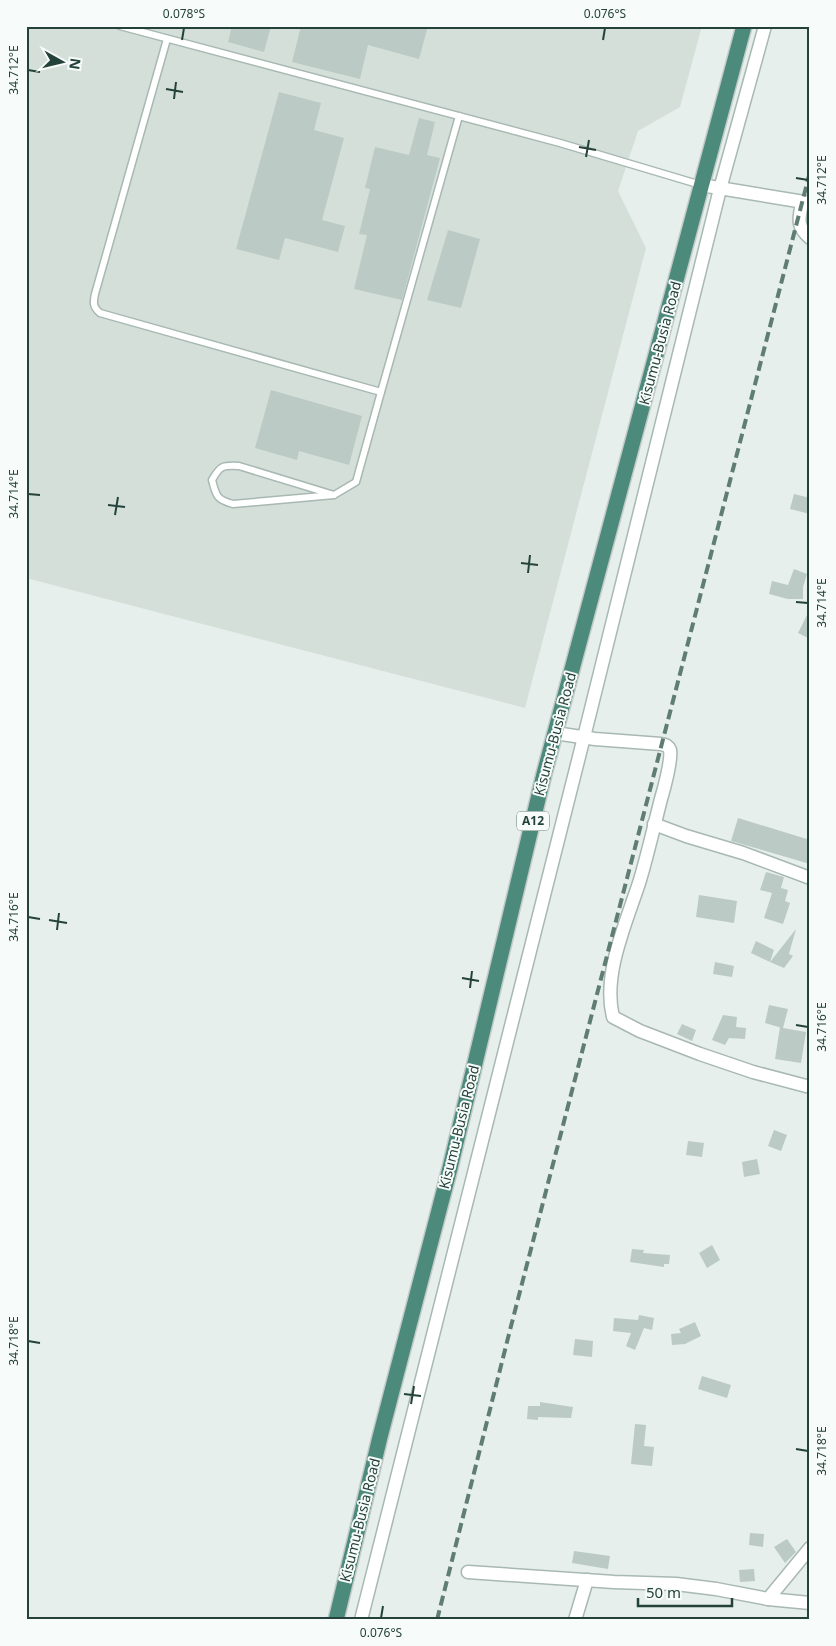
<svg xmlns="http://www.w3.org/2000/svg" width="836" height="1646" font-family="'Noto Sans',sans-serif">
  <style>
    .built { fill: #d4dfda }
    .building { fill: #bbcac4 }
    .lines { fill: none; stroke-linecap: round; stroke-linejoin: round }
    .service-casing { stroke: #a8b8b2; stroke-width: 9 }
    .minor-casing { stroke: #a8b8b2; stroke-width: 15 }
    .trunk-casing { stroke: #c2cac8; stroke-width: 18 }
    .service { stroke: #fff; stroke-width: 6 }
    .minor { stroke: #fff; stroke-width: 12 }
    .trunk { stroke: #4c8a7c; stroke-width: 15 }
    .rail { stroke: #5f7d75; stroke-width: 4; stroke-dasharray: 10 5; stroke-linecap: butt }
    .ticks { fill: none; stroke: #24423a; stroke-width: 2 }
    .labels { text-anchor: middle; stroke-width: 4; stroke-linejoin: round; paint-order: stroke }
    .shield { fill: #f7fbf9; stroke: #637a73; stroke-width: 1 }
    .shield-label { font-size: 12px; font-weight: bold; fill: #24423a }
    .street-label { font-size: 14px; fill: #24423a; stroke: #f7fbf9 }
    .neatline { fill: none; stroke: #24423a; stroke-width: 2 }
    .ticks-label { font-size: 12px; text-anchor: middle; fill: #24423a }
  </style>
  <rect width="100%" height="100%" fill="#e6efeb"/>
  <path class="built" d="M26 26H702L680 107 638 131 618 191 646 248 525 708 26 578Z"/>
  <g class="building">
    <path d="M232 26H271L264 52 228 42Z"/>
    <path d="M301 26H428L419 59 368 45 360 79 292 62Z"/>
    <path d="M279 92 321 103 314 130 344 138 322 220 345 226 338 252 285 238 279 260 236 249Z"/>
    <path d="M419 118 435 122 427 155 440 158 402 300 354 289 367 235 359 234 370 189 365 188 375 147 409 155Z"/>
    <path d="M448 230 480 239 461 308 427 300Z"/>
    <path d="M271 390 362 416 349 465 299 451 297 460 255 448Z"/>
    <path d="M794 494 810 498V514L790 509Z"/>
    <path d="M794 569 807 574 803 587V599H788L769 594 772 581 788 585Z"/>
    <path d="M810 609V639L798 633Z"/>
    <path d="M738 818 810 840V864L731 841Z"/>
    <path d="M766 872 784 877 781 888 788 890 785 901 790 903 783 924 764 918 772 893 760 890Z"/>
    <path d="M699 895 737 901 734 923 696 917Z"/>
    <path d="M796 929 789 954 793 956 784 968 770 962Z"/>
    <path d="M756 941 774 950 770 962 751 953Z"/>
    <path d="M715 962 734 966 732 977 713 974Z"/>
    <path d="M769 1005 788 1009 783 1028 806 1032 801 1063 775 1059 780 1027 782 1028 765 1023Z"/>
    <path d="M723 1015 737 1017 736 1027 746 1028 745 1039 729 1038 725 1045 712 1040Z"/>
    <path d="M682 1024 696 1030 692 1041 677 1034Z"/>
    <path d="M774 1130 787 1135 781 1151 768 1146Z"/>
    <path d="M688 1141 704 1143 702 1157 686 1155Z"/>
    <path d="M757 1159 760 1174 744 1177 742 1162Z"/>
    <path d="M712 1245 720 1260 707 1268 699 1253Z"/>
    <path d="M632 1249 644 1250 643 1253 670 1255 669 1264H664V1267L630 1262Z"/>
    <path d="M639 1315 654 1318 652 1330 644 1328 635 1350 626 1346 631 1333 613 1331 614 1318 638 1320Z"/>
    <path d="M695 1322 701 1336 685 1344 672 1345 671 1334 681 1333 679 1329Z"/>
    <path d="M575 1339 593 1341 592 1357 573 1355Z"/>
    <path d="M702 1376 731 1385 727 1398 698 1389Z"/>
    <path d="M540 1402 573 1407 571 1418 538 1417V1420L527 1419 528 1406H540Z"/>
    <path d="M635 1424 646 1425 644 1446 654 1447 652 1466 631 1464Z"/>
    <path d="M750 1533 764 1534 763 1547 749 1545Z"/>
    <path d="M787 1539 796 1552 785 1563 774 1547Z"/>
    <path d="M574 1551 610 1556 608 1569 572 1563Z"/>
    <path d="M754 1569 755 1581 740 1582 739 1570Z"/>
  </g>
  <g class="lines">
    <defs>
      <g id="service">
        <path d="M120 26 560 143 701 185"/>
        <path d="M167 39 95 294C93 303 93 307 100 313L381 392 459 116"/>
        <path d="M334 495 239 466C222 465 220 466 212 480 216 496 217 500 233 504L334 495 356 482 381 392"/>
      </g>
      <g id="minor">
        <path d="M701 185 810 203"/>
        <path d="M802 203C799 219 796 226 810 238"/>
        <path d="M555 733 595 739 661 744C665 745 668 745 670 750 672 759 664 789 661 799 654 826 648 853 640 880 627 921 602 974 613 1017L640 1031 700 1054 753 1072 810 1087"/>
        <path d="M654 824 686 836 743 853 810 878"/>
        <path d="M468 1572 614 1582 676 1584 716 1589 768 1599 810 1603"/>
        <path d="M768 1599 810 1548"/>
        <path d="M361 1620 584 737 720 189 765 26"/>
        <path d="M575 1620 587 1580"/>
      </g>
      <path id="trunk" d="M336 1620 380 1437 450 1168 544 774 744 26"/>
    </defs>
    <use href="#service" class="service-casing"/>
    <use href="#minor" class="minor-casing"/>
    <use href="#trunk" class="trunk-casing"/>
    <use href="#service" class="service"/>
    <use href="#minor" class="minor"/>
    <use href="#trunk" class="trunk"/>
    <path class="rail" d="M437 1620 510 1330 810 172"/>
  </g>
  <path class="ticks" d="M182 40 184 28M603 40 605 28M28 70 40 72M166 89 183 92M174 99 176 82M579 147 596 150M586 157 589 140M796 178 808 180M28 494 40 495M108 505 125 507M115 515 118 497M521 563 538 565M528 573 530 555M796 602 808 603M28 917 40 919M49 920 67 923M57 930 59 913M462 978 479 981M470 988 472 971M796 1025 808 1027M28 1341 40 1343M404 1394 421 1396M411 1404 414 1386M796 1449 808 1451M381 1618 383 1606"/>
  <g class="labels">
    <rect class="shield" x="517" y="811.5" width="32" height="19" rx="4"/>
    <g class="shield-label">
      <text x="533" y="825">A12</text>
    </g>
    <g class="street-label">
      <text transform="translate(660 343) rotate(-75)" y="5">Kisumu-Busia Road</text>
      <text transform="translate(555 734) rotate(-75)" y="5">Kisumu-Busia Road</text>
      <text transform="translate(459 1127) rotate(-76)" y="5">Kisumu-Busia Road</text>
      <text transform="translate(360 1520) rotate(-76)" y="5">Kisumu-Busia Road</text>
    </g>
  </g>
  <rect width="836" height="1646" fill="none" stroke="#f7fbf9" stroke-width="55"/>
  <g transform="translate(62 62) rotate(98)" stroke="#f7fbf9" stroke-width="4" paint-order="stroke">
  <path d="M0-4L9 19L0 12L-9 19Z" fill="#24423a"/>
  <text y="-8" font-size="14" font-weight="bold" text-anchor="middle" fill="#24423a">N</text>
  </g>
  <path d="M638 1598v8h94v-8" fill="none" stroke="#24423a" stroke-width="2.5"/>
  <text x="646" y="1598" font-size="15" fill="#24423a" stroke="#f7fbf9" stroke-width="4" paint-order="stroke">50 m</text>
  <rect x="28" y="28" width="780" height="1590" class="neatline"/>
  <g class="ticks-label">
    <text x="184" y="18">0.078°S</text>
    <text x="605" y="18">0.076°S</text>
    <text transform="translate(14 70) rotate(-90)" y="4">34.712°E</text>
    <text transform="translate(822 180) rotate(-90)" y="4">34.712°E</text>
    <text transform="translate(14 494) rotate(-90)" y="4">34.714°E</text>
    <text transform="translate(822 603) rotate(-90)" y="4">34.714°E</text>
    <text transform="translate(14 917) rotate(-90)" y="4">34.716°E</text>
    <text transform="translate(822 1027) rotate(-90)" y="4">34.716°E</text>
    <text transform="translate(14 1341) rotate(-90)" y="4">34.718°E</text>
    <text transform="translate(822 1451) rotate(-90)" y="4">34.718°E</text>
    <text x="381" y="1637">0.076°S</text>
  </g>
</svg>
